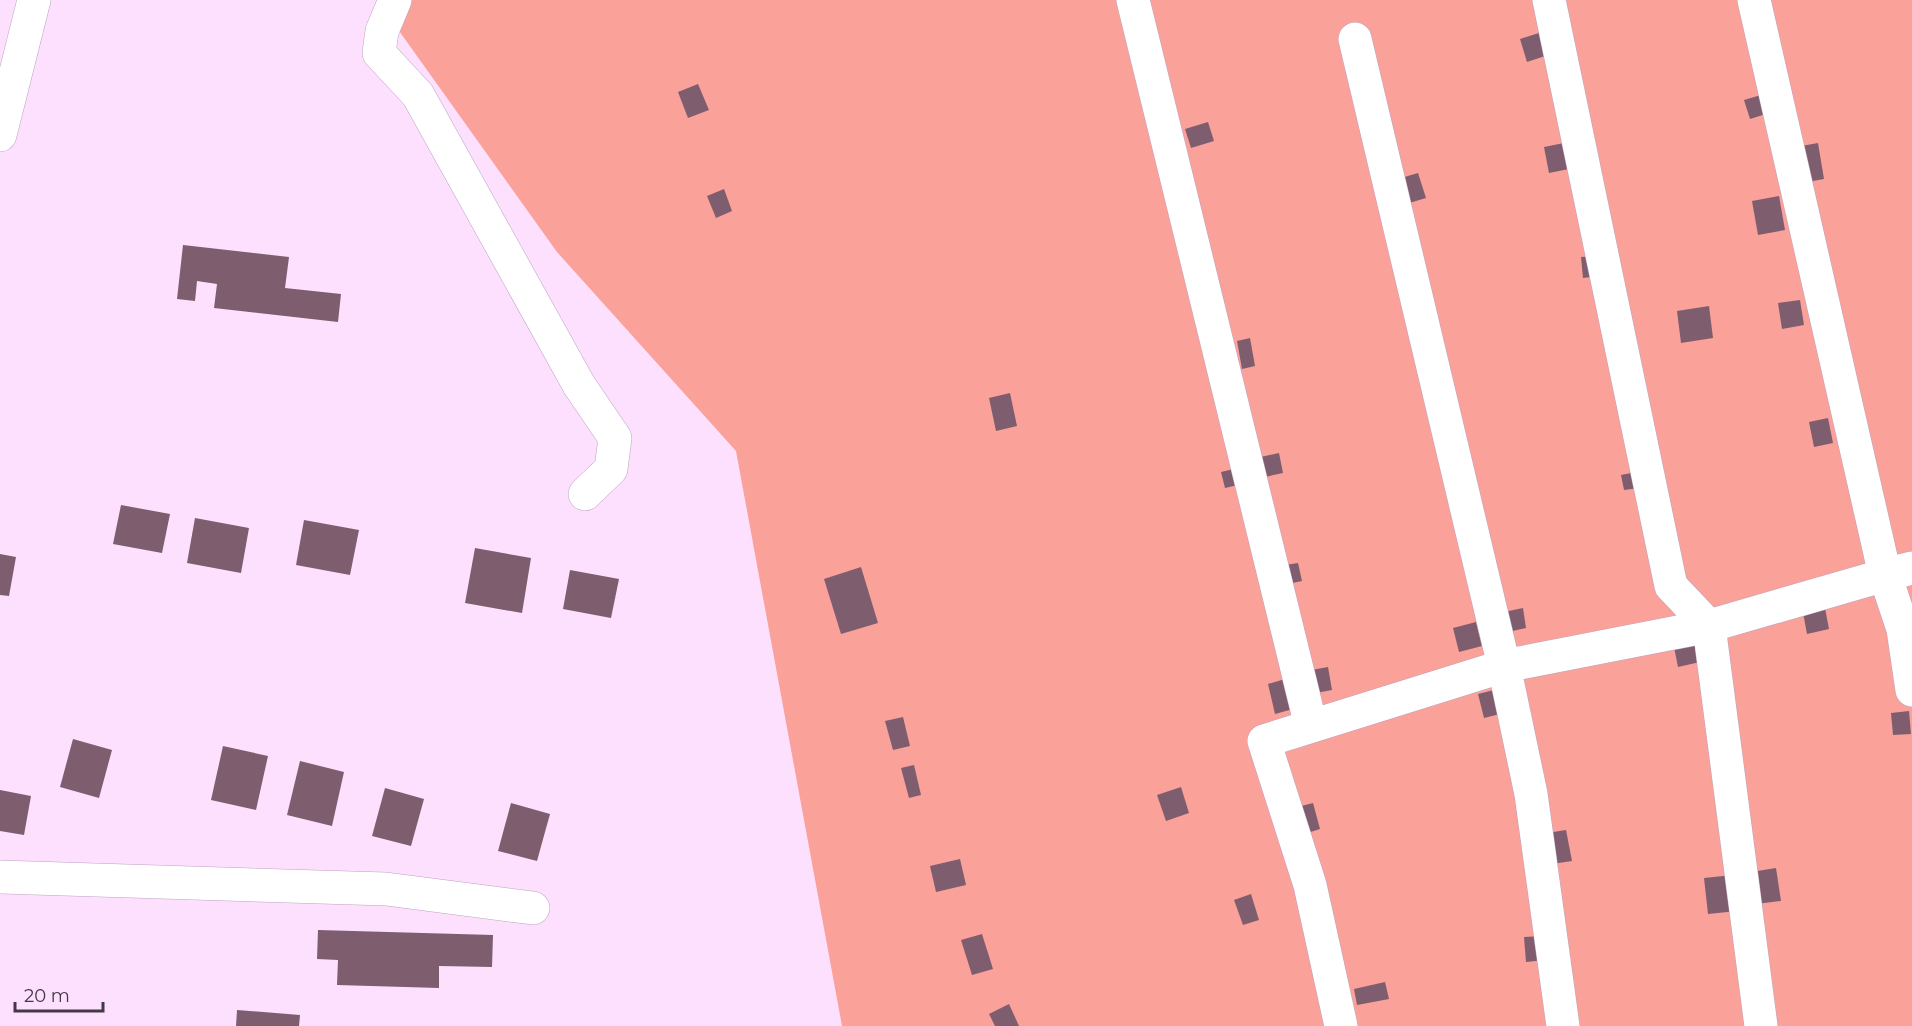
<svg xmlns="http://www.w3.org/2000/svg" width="1912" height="1026" font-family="Montserrat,sans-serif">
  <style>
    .green { fill: #faa19a }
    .building { fill: #7e5d6f }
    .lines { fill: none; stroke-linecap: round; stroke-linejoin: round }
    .minor-casing { stroke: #bea2bf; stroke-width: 34 }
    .minor { stroke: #fff; stroke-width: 33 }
  </style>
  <rect width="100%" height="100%" fill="#fde0fe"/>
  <path class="green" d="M377 0H1912V1026H842L736 451 557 252Z"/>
  <g class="building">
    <path d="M1542 32 1548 55 1527 62 1520 39Z"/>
    <path d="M698 84 709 110 688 118 678 92Z"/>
    <path d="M1761 95 1766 114 1750 119 1744 100Z"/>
    <path d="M1208 122 1214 141 1191 148 1185 129Z"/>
    <path d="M1569 142 1574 168 1549 173 1544 147Z"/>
    <path d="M1818 143 1824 179 1802 183 1796 147Z"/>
    <path d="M1418 173 1426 198 1406 204 1398 179Z"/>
    <path d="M724 189 732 211 716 218 707 196Z"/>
    <path d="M1779 196 1785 230 1758 235 1752 201Z"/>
    <path d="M183 245 289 257 285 288 341 294 338 322 214 308 217 284 197 281 195 301 177 299Z"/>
    <path d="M1597 256 1599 276 1583 278 1581 257Z"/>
    <path d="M1800 300 1804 325 1782 329 1778 303Z"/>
    <path d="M1709 306 1713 338 1681 343 1677 311Z"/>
    <path d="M1250 338 1255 366 1242 369 1237 341Z"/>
    <path d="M1010 393 1017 426 996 431 989 398Z"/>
    <path d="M1828 418 1833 443 1814 447 1809 422Z"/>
    <path d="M1279 453 1283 473 1260 478 1256 458Z"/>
    <path d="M1238 468 1242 484 1225 488 1221 472Z"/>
    <path d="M1636 472 1639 488 1624 490 1621 475Z"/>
    <path d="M121 505 170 514 162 553 113 544Z"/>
    <path d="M195 518 249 528 241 573 187 563Z"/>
    <path d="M304 520 359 530 350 575 296 565Z"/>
    <path d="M475 548 531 558 522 613 465 603Z"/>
    <path d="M0 554 16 557 9 596 0 595Z"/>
    <path d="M1298 563 1302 581 1283 585 1279 566Z"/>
    <path d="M861 567 878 623 841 634 824 579Z"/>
    <path d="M570 570 619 579 611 618 563 609Z"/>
    <path d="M1824 603 1829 629 1807 634 1802 607Z"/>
    <path d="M1523 608 1526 628 1508 632 1504 612Z"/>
    <path d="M1476 622 1482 646 1459 652 1453 628Z"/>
    <path d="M1695 637 1700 662 1678 667 1673 642Z"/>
    <path d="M1328 667 1332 690 1310 694 1306 671Z"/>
    <path d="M1285 679 1293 709 1275 714 1268 684Z"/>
    <path d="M1498 689 1504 713 1484 718 1478 694Z"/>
    <path d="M1909 711 1911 734 1893 735 1891 713Z"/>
    <path d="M903 717 910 746 893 750 885 721Z"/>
    <path d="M73 739 112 750 99 798 60 787Z"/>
    <path d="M223 746 268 756 256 810 211 800Z"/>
    <path d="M300 761 344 772 332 826 287 815Z"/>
    <path d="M914 765 921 795 909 798 901 768Z"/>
    <path d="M1181 787 1189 813 1166 821 1157 795Z"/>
    <path d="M385 788 424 799 411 846 372 836Z"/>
    <path d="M0 790 31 796 24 835 0 831Z"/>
    <path d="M511 803 550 814 537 861 498 851Z"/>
    <path d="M1313 803 1320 829 1301 835 1294 808Z"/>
    <path d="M1566 830 1572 861 1552 864 1547 833Z"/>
    <path d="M960 859 966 885 936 892 930 866Z"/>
    <path d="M1776 868 1781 901 1756 904 1751 872Z"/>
    <path d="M1733 875 1737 911 1708 914 1704 878Z"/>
    <path d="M1251 894 1259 920 1243 925 1234 900Z"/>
    <path d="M318 930 493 935 492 967 439 966V988L337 985 338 960 317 959Z"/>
    <path d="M982 934 993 969 972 975 961 940Z"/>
    <path d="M1543 936 1545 960 1526 962 1524 937Z"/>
    <path d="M1385 982 1389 999 1357 1005 1354 989Z"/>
    <path d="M1009 1004 1019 1026H995L989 1014Z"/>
    <path d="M237 1010 300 1015 299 1026H236Z"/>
  </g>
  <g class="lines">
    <defs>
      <g id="minor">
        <path d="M395 0 382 31 379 53 418 95 579 385 615 438 611 469 585 494"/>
        <path d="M1133 0 1311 726"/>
        <path d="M1549 0 1671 586 1709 626 1761 1026"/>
        <path d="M1754 0 1885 575 1912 568"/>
        <path d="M0 135 34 0"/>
        <path d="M0 877 386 889 533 908"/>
        <path d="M1341 1026 1310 885 1264 741 1504 666 1355 39"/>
        <path d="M1563 1026 1531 794 1504 666 1709 626 1885 575 1903 629 1912 690"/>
      </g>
    </defs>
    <use href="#minor" class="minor-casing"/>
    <use href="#minor" class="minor"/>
  </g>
  <path d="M15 1002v9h88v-9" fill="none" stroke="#433843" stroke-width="3"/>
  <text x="24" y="1002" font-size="18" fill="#433843" stroke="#fde0fe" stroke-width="4.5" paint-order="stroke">20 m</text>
</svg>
